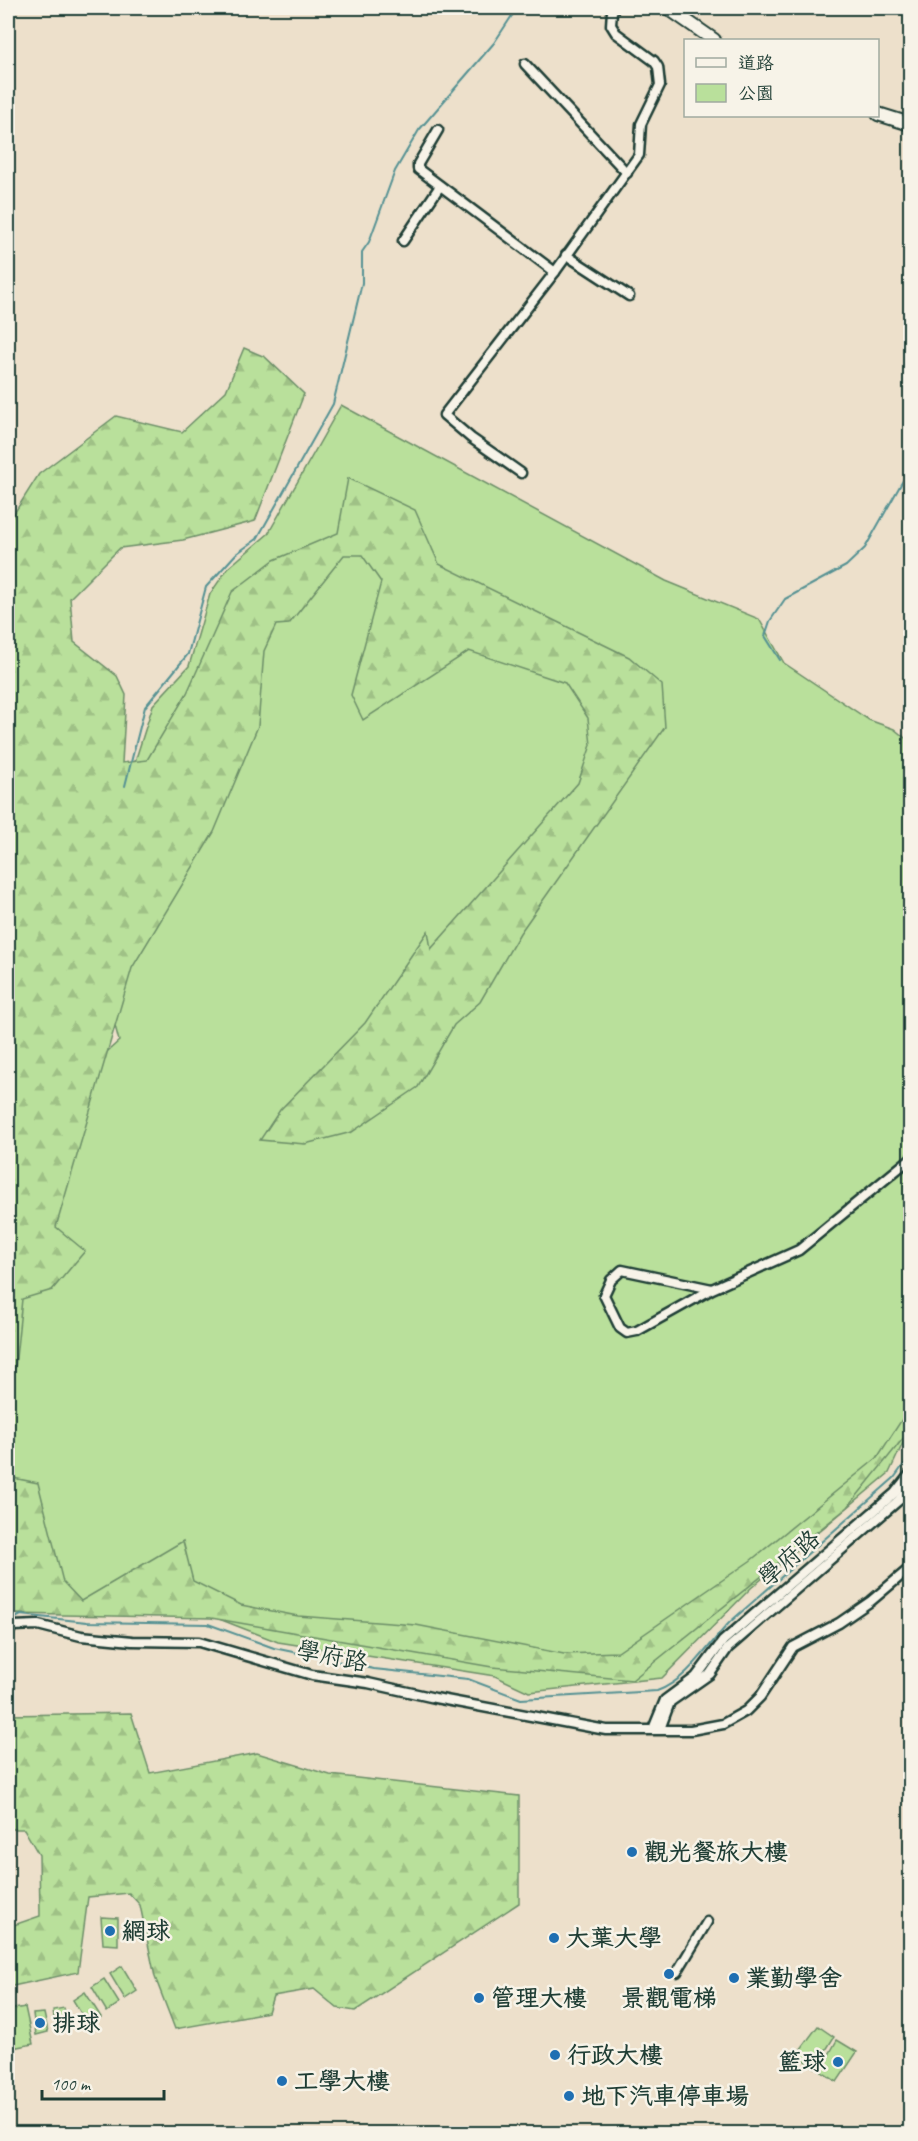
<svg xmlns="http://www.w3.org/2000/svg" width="918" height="2141" font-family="Caveat,'LXGW WenKai TC',sans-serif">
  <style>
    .green { fill: #b9e09b; stroke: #6c8e68; stroke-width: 1.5 }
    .forest { fill: url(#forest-firs); stroke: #6c8e68; stroke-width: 1.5 }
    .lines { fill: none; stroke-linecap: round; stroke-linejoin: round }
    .stream { stroke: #549193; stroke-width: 2 }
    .minor-casing { stroke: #1f3d34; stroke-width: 13 }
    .secondary-casing { stroke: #1f3d34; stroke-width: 16 }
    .minor { stroke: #f7f3e8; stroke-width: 8 }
    .secondary { stroke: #f7f3e8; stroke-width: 12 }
    .poi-dot { fill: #1f6fb2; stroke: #f7f3e8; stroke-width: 2 }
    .labels { text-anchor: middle; stroke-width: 5; stroke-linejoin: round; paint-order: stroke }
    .street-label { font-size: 24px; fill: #1f3d34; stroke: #f7f3e8 }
    .poi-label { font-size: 24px; font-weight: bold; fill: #1f3d34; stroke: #f7f3e8; text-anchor: start }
  </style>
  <defs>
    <pattern id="forest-firs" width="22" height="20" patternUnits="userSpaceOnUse" patternTransform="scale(1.5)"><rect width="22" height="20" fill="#b9e09b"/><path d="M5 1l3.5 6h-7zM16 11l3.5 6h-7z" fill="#9fc186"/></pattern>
  </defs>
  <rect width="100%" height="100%" fill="#ede0cb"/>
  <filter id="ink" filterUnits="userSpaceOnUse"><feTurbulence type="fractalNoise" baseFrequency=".0167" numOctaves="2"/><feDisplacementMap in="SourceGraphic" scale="12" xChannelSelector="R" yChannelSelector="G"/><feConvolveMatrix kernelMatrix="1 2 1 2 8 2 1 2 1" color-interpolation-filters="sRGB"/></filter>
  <g filter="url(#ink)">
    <g class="green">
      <path d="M341 405 666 581 759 619 784 663 869 720 894 729 910 742V1428L889 1473 751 1588 662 1678 529 1692 495 1676 278 1642 214 1617 11 1612 8 1590V1297L99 1059 119 1041 104 983 126 790 153 705 189 666 210 594 228 568 268 534Z"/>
      <path d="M101 1917 118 1918V1945L103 1944Z"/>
      <path d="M122 1966 137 1991 125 1999 110 1974Z"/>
      <path d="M104 1979 119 2003 107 2012 92 1987Z"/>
      <path d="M85 1992 101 2017 88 2025 73 2000Z"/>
      <path d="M25 2007 33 2044 12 2048 8 2025V2010Z"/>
      <path d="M64 2008 68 2028 56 2031 53 2010Z"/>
      <path d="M44 2013 48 2032 36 2035 33 2014Z"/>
      <path d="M818 2026 834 2037 815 2068 797 2054Z"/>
      <path d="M837 2040 857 2052 837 2082 820 2071Z"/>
    </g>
    <g class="forest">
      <path d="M244 348 265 357 304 394 255 521 183 540 120 548 70 598 74 642 117 676 126 695 122 763 147 760 187 693 232 592 274 560 338 533 348 478 415 510 439 564 629 657 662 685 665 727 520 933 480 1002 454 1025 418 1087 352 1132 305 1144 260 1140 280 1110 365 1023 428 931 431 949 578 783 591 745 588 718 565 683 469 651 363 720 351 695 381 582 362 555H344L289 624 276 625 264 651 258 726 214 832 132 968 56 1227 85 1251 52 1290 22 1299 15 1368 8 1381V523L39 474 116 416 182 432 226 391Z"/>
      <path d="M910 1407V1430L848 1507 632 1680 492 1667 211 1618 14 1614 8 1619V1477L38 1483 63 1582 81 1601 183 1541 193 1581 241 1605 298 1616 416 1625 564 1654 618 1652 750 1561 877 1458Z"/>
      <path d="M131 1713 150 1773 257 1753 330 1775 519 1796V1903L355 2011 337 2008 314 1989 273 1996 268 2012 175 2029 155 1977 140 1905 129 1893 88 1897 78 1972 8 1987V1927L40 1916 39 1855 24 1829H8V1715Z"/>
    </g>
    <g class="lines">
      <g class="stream">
        <path d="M8 12V8"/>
        <path d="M780 660 765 636 770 621 785 599 846 566 865 548 910 468"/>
        <path d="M125 786 145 707 188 654 206 587 236 554 257 539 333 404 362 283V252L369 242 395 171 419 130 494 43 517 8"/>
        <path d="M8 1622 21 1615 87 1622 208 1624 274 1648 374 1669 468 1679 521 1699 657 1691C689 1679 707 1646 730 1622L894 1478 910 1456"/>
      </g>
      <defs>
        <g id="minor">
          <path d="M525 64 627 173"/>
          <path d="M438 130 418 164V169L555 272"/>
          <path d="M403 241 440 186"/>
          <path d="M566 255 629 296"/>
          <path d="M521 473 471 438 444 415 555 272 639 155 641 124 660 85 658 67 654 61 616 33 611 25 612 11 615 8"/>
          <path d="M712 1289 622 1270 611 1280 604 1295 620 1328 627 1333 637 1331 712 1289 799 1250 910 1159"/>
          <path d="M8 1633 13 1626 38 1625 81 1636 132 1641 199 1642 312 1675 368 1683 435 1698 606 1730H691L723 1724 746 1711 760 1697 793 1647 839 1623 871 1601 910 1568"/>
          <path d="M653 1729 665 1700 696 1677 723 1641 895 1493 910 1474"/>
          <path d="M660 1729 670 1702 710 1674 728 1648 899 1500 910 1486"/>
          <path d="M677 1972 707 1922"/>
        </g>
        <g id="secondary">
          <path d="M668 8 714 40"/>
          <path d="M878 114 910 124"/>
        </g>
      </defs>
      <use href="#minor" class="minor-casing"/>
      <use href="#secondary" class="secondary-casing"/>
      <use href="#minor" class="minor"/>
      <use href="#secondary" class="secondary"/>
    </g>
  </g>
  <g class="poi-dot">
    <circle cx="632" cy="1852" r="6"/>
    <circle cx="110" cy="1931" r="6"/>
    <circle cx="554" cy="1938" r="6"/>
    <circle cx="669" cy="1974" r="6"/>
    <circle cx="734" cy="1978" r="6"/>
    <circle cx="479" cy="1998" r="6"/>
    <circle cx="40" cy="2023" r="6"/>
    <circle cx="555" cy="2055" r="6"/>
    <circle cx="838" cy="2062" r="6"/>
    <circle cx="282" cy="2081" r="6"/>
    <circle cx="569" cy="2096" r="6"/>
  </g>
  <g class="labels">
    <g class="street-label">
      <text transform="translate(789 1558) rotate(-41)" y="8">學府路</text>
      <text transform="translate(332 1656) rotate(11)" y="8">學府路</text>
    </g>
    <g class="poi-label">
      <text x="644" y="1860">觀光餐旅大樓</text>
      <text x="122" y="1939">網球</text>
      <text x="566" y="1946">大葉大學</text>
      <text x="746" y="1986">業勤學舍</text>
      <text x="491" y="2006">管理大樓</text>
      <text x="669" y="2006" text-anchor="middle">景觀電梯</text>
      <text x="52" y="2031">排球</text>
      <text x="567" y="2063">行政大樓</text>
      <text x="826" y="2070" text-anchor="end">籃球</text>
      <text x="294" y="2089">工學大樓</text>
      <text x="581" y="2104">地下汽車停車場</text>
    </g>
  </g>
  <rect width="918" height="2141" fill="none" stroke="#f7f3e8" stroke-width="30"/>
  <rect x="15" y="15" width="888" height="2111" fill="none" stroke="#1f3d34" stroke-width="2" filter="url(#ink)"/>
  <rect x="684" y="39" width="195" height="78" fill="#f7f3e8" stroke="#a1aaa0" stroke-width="1.5"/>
  <rect x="696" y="58" width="30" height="9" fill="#f7f3e8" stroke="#a1aaa0" stroke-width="1.5"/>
  <text x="738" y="69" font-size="18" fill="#1f3d34">道路</text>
  <rect x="696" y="84" width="30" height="18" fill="#b9e09b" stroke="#a1aaa0" stroke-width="1.5"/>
  <text x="738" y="99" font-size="18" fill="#1f3d34">公園</text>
  <path d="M42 2090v9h122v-9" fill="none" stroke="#1f3d34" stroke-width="3"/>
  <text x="51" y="2090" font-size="18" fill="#1f3d34" stroke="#f7f3e8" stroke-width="4.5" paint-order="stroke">100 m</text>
</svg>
